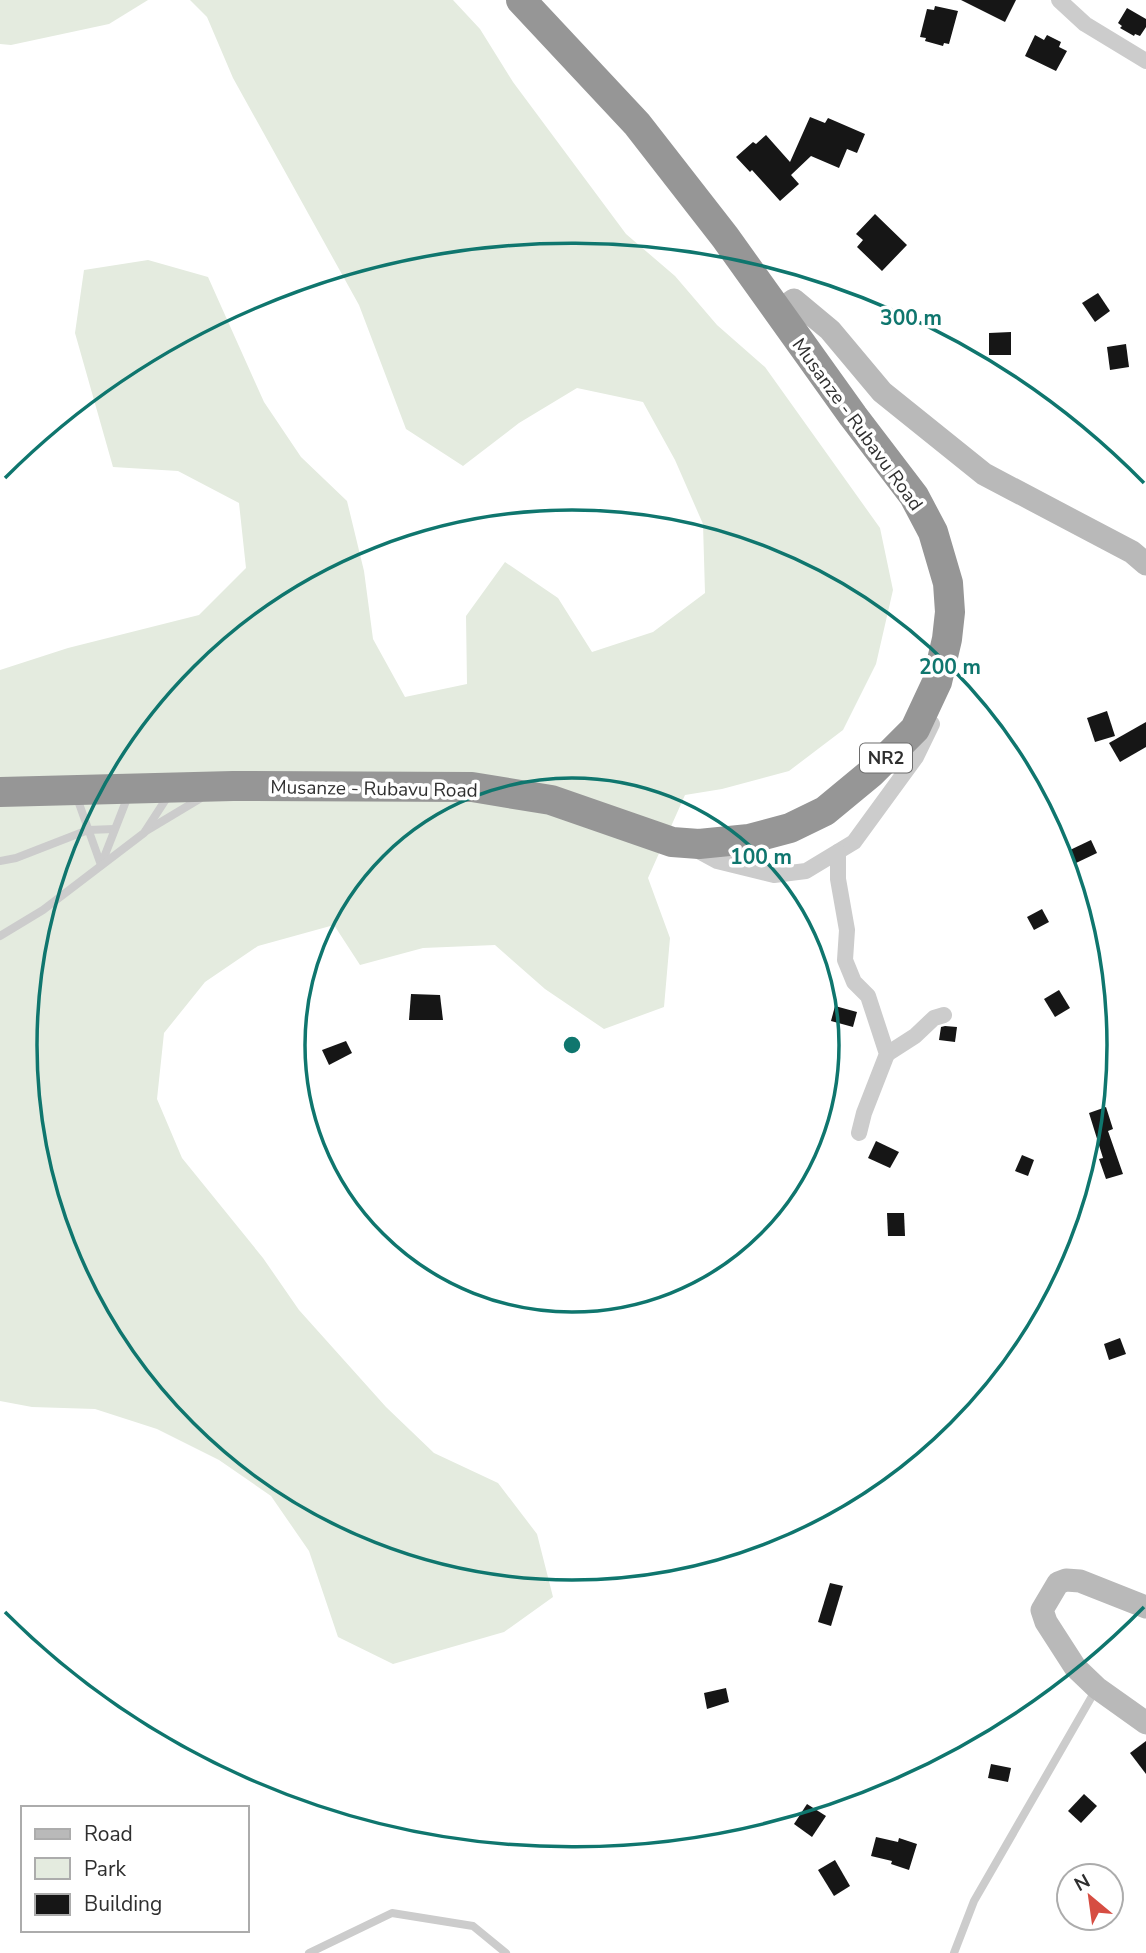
<svg xmlns="http://www.w3.org/2000/svg" width="1146" height="1953" font-family="'Nunito Sans',sans-serif">
  <style>
    .green { fill: #e4ebdf }
    .building { fill: #161616 }
    .lines { fill: none; stroke-linecap: round; stroke-linejoin: round }
    .lane { stroke: #ccc; stroke-width: 8 }
    .street { stroke: #ccc; stroke-width: 16 }
    .secondary { stroke: #b9b9b9; stroke-width: 23 }
    .highway { stroke: #969696; stroke-width: 30 }
    .ring { fill: none; stroke: #0f766e; stroke-width: 3.5 }
    .labels { text-anchor: middle; stroke-width: 7; stroke-linejoin: round; paint-order: stroke }
    .shield { fill: #fff; stroke: #6d6d6d; stroke-width: 2 }
    .shield-label { font-size: 18px; font-weight: bold; fill: #2f2f2f }
    .street-label { font-size: 19px; fill: #2f2f2f; stroke: #fff }
    .centre { fill: #0f766e; stroke: #fff; stroke-width: 3.5 }
    .ring-label { font-size: 21px; text-anchor: middle; font-weight: bold; fill: #0f766e; stroke: #fff; stroke-width: 7; stroke-linejoin: round; paint-order: stroke }
  </style>
  <rect width="100%" height="100%" fill="#fff"/>
  <g class="green">
    <path d="M0 0H148L109 24 11 45 0 44Z"/>
    <path d="M190 0H453L480 29 513 82 626 234 675 276 717 325 765 367 880 528 893 590 876 664 843 730 789 771 722 789 685 795 648 878 670 938 664 1007 604 1029 545 989 495 945 423 948 360 965 334 925 258 946 205 982 164 1033 157 1099 182 1158 263 1258 299 1310 386 1407 434 1453 498 1483 537 1534 553 1597 504 1632 393 1664 338 1637 309 1551 271 1496 219 1460 157 1429 95 1409 32 1407 0 1401V670L68 648 199 615 246 568 239 503 178 471 113 467 75 333 84 270 148 260 208 277 264 402 301 457 347 501 364 571 373 639 405 697 467 684 466 616 505 562 558 598 592 652 653 632 705 593 703 524 675 460 643 402 577 388 519 423 463 466 406 429 359 305 233 78 207 17Z"/>
  </g>
  <g class="building">
    <path d="M961 0H1016L1005 22Z"/>
    <path d="M935 6 958 11 949 44 944 43 943 46 925 41 926 38 920 37 927 9 934 10Z"/>
    <path d="M1127 8 1146 19V27L1140 36 1135 34 1134 36 1120 28 1122 26 1118 23Z"/>
    <path d="M1035 35 1044 40 1047 35 1061 42 1059 47 1067 51 1056 71 1025 56Z"/>
    <path d="M810 117 825 123 828 118 865 134 857 153 847 149 839 168 811 156 791 175 799 184 780 201 752 170 750 172 736 157 753 142 756 144 766 135 790 162Z"/>
    <path d="M875 214 907 245 882 271 857 247 863 240 856 234Z"/>
    <path d="M1098 293 1110 311 1095 322 1082 303Z"/>
    <path d="M1011 332V355H989V333Z"/>
    <path d="M1126 344 1129 367 1110 370 1107 347Z"/>
    <path d="M1107 711 1115 736 1095 742 1087 718Z"/>
    <path d="M1146 722V747L1120 762 1109 743Z"/>
    <path d="M1091 840 1097 853 1076 863 1070 850Z"/>
    <path d="M1042 909 1049 922 1034 930 1027 917Z"/>
    <path d="M1059 990 1070 1008 1055 1017 1044 999Z"/>
    <path d="M411 994 440 995 443 1020H409Z"/>
    <path d="M835 1006 857 1012 853 1027 831 1021Z"/>
    <path d="M945 1026 957 1027 955 1042 939 1040 941 1027Z"/>
    <path d="M346 1041 352 1053 329 1065 322 1050Z"/>
    <path d="M1106 1107 1113 1129 1108 1131 1123 1174 1106 1179 1099 1159 1103 1158 1089 1113Z"/>
    <path d="M876 1141 899 1152 890 1168 868 1158Z"/>
    <path d="M1022 1155 1034 1160 1028 1176 1015 1171Z"/>
    <path d="M887 1213H904L905 1236H888Z"/>
    <path d="M1120 1338 1126 1354 1109 1360 1104 1344Z"/>
    <path d="M830 1583 843 1586 831 1626 818 1622Z"/>
    <path d="M726 1688 729 1702 707 1709 704 1693Z"/>
    <path d="M1146 1741V1774L1130 1753Z"/>
    <path d="M991 1764 1011 1768 1008 1782 988 1778Z"/>
    <path d="M1084 1794 1097 1806 1081 1823 1068 1811Z"/>
    <path d="M807 1804 826 1816 812 1837 794 1824Z"/>
    <path d="M876 1837 898 1842 899 1838 917 1844 909 1870 891 1864 892 1861 871 1856Z"/>
    <path d="M835 1860 850 1886 834 1896 818 1870Z"/>
  </g>
  <g class="lines">
    <g class="lane">
      <path d="M76 795 101 865"/>
      <path d="M146 831 201 798"/>
      <path d="M0 861 16 858 88 830 114 829"/>
      <path d="M101 865 128 796"/>
      <path d="M0 936 43 910 144 833 168 796"/>
      <path d="M309 1953 392 1913 473 1926 506 1953"/>
      <path d="M954 1953 974 1901 1095 1691"/>
    </g>
    <g class="street">
      <path d="M1059 0 1085 24 1146 61"/>
      <path d="M693 848 717 861 774 875 806 871 854 842 916 757 932 724"/>
      <path d="M838 852V879L847 930 845 960 854 982 868 996 887 1054 864 1113 859 1133"/>
      <path d="M887 1054 915 1036 934 1018 944 1015"/>
    </g>
    <g class="secondary">
      <path d="M777 312 794 300 830 330 882 392 984 474 1132 552 1146 564"/>
      <path d="M1146 1607 1080 1581 1066 1580 1058 1583 1042 1610 1046 1622 1075 1667 1097 1688 1146 1723"/>
    </g>
    <path class="highway" d="M0 792 233 786 472 787 551 800 672 842 699 844 749 839 790 828 825 811 871 773 915 729 937 682 947 639 950 612 948 583 933 532 914 496 853 416 725 237 637 124 521 0"/>
  </g>
  <g class="ring">
    <circle cx="572" cy="1045" r="267"/>
    <circle cx="572" cy="1045" r="535"/>
    <path d="M1144 1607A802 802 0 0 1 5 1612M5 478A802 802 0 0 1 1144 483"/>
  </g>
  <g class="labels">
    <rect class="shield" x="860" y="743.5" width="52" height="29" rx="5"/>
    <g class="shield-label">
      <text x="886" y="764">NR2</text>
    </g>
    <g class="street-label">
      <text transform="translate(858 424) rotate(54)" y="7">Musanze - Rubavu Road</text>
      <text transform="translate(374 788) rotate(1)" y="7">Musanze - Rubavu Road</text>
    </g>
  </g>
  <circle cx="572" cy="1045" r="10" class="centre"/>
  <g class="ring-label">
    <text x="911" y="325">300 m</text>
    <text x="950" y="674">200 m</text>
    <text x="761" y="864">100 m</text>
  </g>
  <rect x="21" y="1806" width="228" height="126" fill="#ffffff" stroke="#acacac" stroke-width="2"/>
  <rect x="35" y="1829" width="35" height="10" fill="#b9b9b9" stroke="#acacac" stroke-width="2"/>
  <text x="84" y="1841" font-size="21" fill="#2f2f2f">Road</text>
  <rect x="35" y="1858" width="35" height="21" fill="#e4ebdf" stroke="#acacac" stroke-width="2"/>
  <text x="84" y="1876" font-size="21" fill="#2f2f2f">Park</text>
  <rect x="35" y="1894" width="35" height="21" fill="#161616" stroke="#acacac" stroke-width="2"/>
  <text x="84" y="1911" font-size="21" fill="#2f2f2f">Building</text>
  <g transform="translate(1090 1897) rotate(331)"><circle r="33" fill="#ffffff" stroke="#acacac" stroke-width="2"/>
  <path d="M0-5L12 26L0 18L-12 26Z" fill="#d64d42"/>
  <text y="-10" font-size="19" font-weight="bold" text-anchor="middle" fill="#2f2f2f">N</text>
  </g>
</svg>
